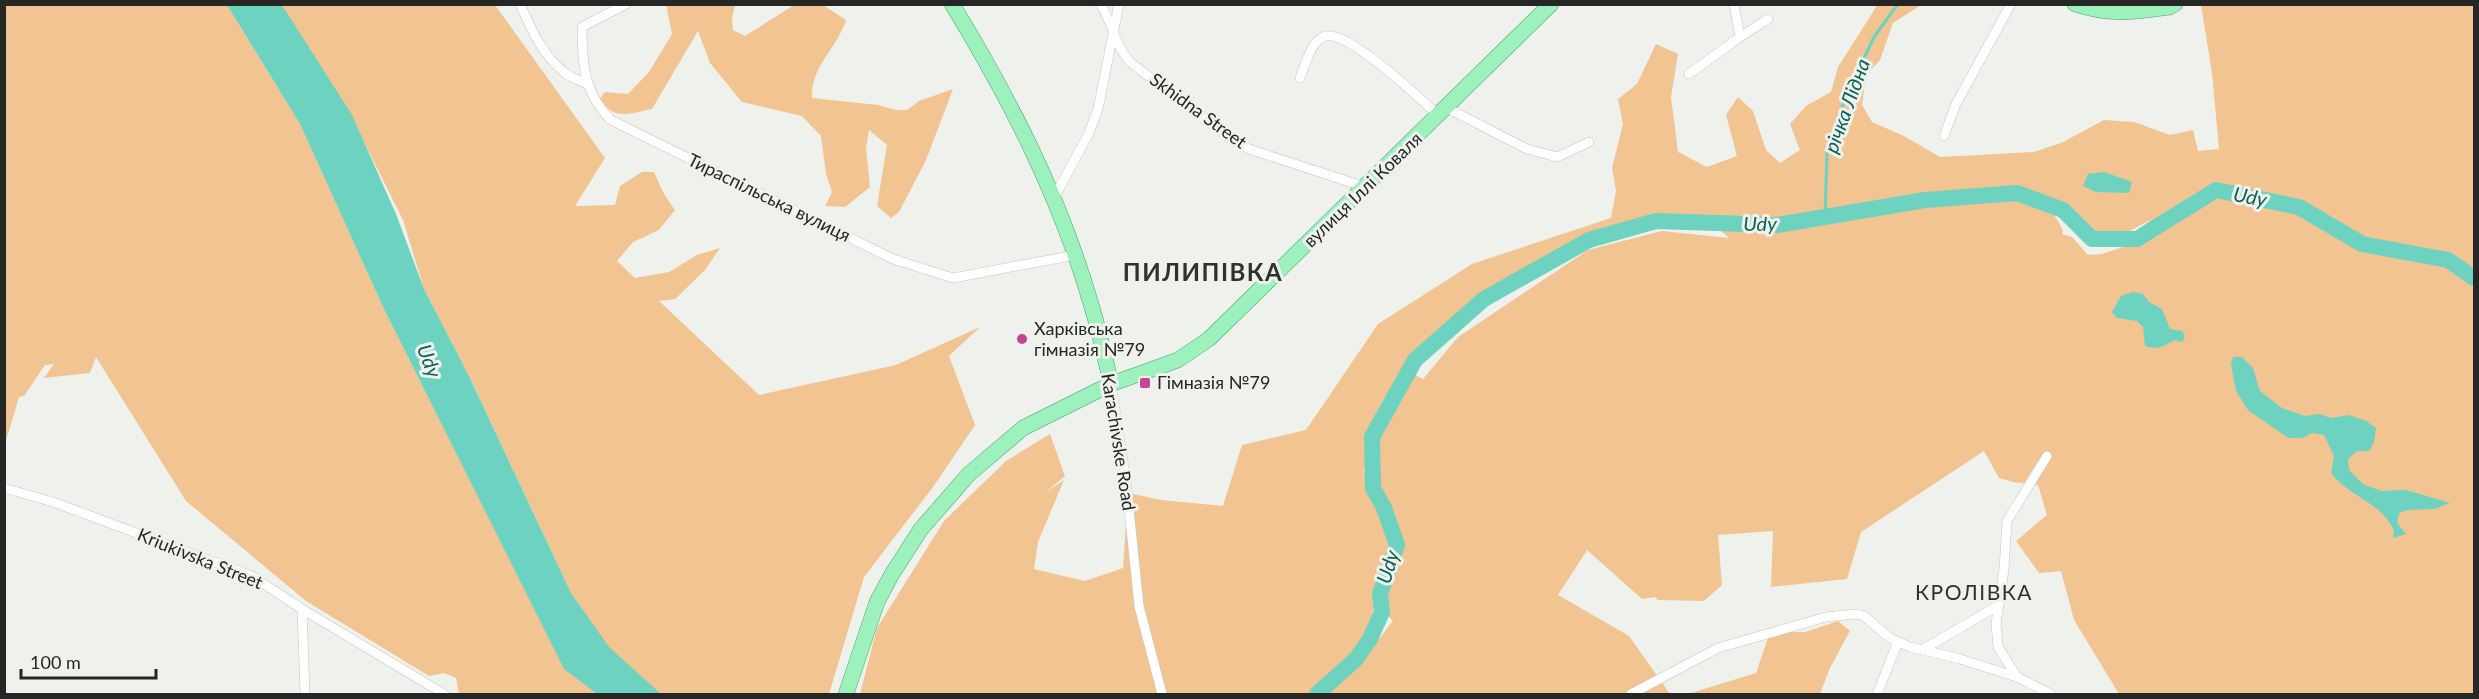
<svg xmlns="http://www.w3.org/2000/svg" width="2479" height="699" font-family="Lato,sans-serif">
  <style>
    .green { fill: #f1c491; fill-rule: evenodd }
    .water { fill: #6dd3c0 }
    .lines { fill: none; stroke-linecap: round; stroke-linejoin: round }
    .stream { stroke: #6dd3c0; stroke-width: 3 }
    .river { stroke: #6dd3c0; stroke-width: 16 }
    .minor-casing { stroke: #c5c7c3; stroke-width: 10 }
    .primary-casing { stroke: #49a46a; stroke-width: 16 }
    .minor { stroke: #fff; stroke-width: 9 }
    .primary { stroke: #9df1bc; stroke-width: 15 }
    .poi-dot { fill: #c44591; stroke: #eff1ed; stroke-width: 2 }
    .labels { text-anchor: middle; stroke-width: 6; stroke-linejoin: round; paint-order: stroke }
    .street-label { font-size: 18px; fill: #262624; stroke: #eff1ed }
    .poi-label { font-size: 18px; fill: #262624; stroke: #eff1ed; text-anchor: start }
    .water-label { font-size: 20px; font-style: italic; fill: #0a6256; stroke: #eff1ed }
    .quarter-label { font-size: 21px; letter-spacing: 1.5px; fill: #2f312d; stroke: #eff1ed }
    .district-label { font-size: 24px; font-weight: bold; letter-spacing: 1.5px; fill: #2f312d; stroke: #eff1ed }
  </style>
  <rect width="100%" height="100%" fill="#eff1ed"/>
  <g class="green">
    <path d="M666 4 735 5 732 18 733 30 745 36 794 5H823L846 20C837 49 811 65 812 98L878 105 896 110H907L919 101 953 89 926 160 899 212 891 218 877 206 887 145 869 130 866 148 870 187 845 207 825 206 832 192 826 174 821 136 802 116 742 102 710 63 698 31 652 109C630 113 613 122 600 98L605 92 628 94 649 72 672 34Z"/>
    <path d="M1878 4 1921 5 1893 23 1880 60 1866 75 1862 105 1872 122 1904 136 1940 157 2034 152 2063 142 2104 120 2134 122 2170 135 2193 130 2198 151 2219 149 2212 73 2201 5H2474V694H2119L2074 620 2061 571 2039 573 2016 541 2047 515 2038 485 2013 482 1999 478 1984 451 1861 532 1847 579 1771 587 1773 531 1718 535 1722 585 1704 601 1658 600 1655 597 1642 599 1587 550 1558 595 1629 636 1670 694H1320L1350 669 1352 673 1393 621 1375 603C1366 646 1343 669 1310 694H860L877 628 944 521 1006 461 1050 434 1065 476 1045 493 1064 480 1038 542 1034 569 1085 581 1123 568 1128 493 1161 500 1223 506 1242 445 1306 430 1378 324 1472 264 1611 218 1616 191 1612 168 1623 124 1618 99 1637 84 1656 44 1678 54 1671 97 1678 152 1707 167 1737 156 1726 115 1738 97 1753 111 1766 150 1780 163 1800 150 1790 124 1806 106 1831 92 1838 67ZM2009 190 2063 210 2091 232 2126 233 2152 219 2138 230 2159 235 2102 254 2088 255 2072 237 2062 234 2063 230 2053 213 2022 200 2010 198 1921 205 1780 228 1716 226 1729 238 1662 231 1588 250 1458 337 1423 379 1404 369 1494 286 1572 241 1658 214 1776 221 1901 201ZM1402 372 1362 479 1383 401ZM1384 526 1400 545 1375 600C1375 576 1398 550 1384 526Z"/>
    <path d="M5 5H227L300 124 383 307 564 668 597 694H459L456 678 444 673 429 676 306 601 186 501 96 357 90 373 44 378 54 364 45 365 24 396 19 397 5 444Z"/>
    <path d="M282 5H495L605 158 575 206 615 205 620 186 642 172H654L664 194 675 210 659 230 633 242 617 261 635 278 669 272 697 255 720 248 705 270 675 299 659 301 759 395 896 365 980 327 949 356 975 425 933 487 864 577 829 694H660L606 649 571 593 473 384 424 289 403 220 364 142Z"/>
    <path d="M1838 621 1850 631 1830 668 1820 694H1688L1756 673 1770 632H1805Z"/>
  </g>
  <g class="water">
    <path d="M227 5H282L352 115 396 214 424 289 469 376 571 593 609 647 661 694H597L564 669 383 307 300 124Z"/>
    <path d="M2104 172 2132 182 2129 193 2096 192 2083 186 2088 174Z"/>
    <path d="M2133 292 2143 294 2149 302 2162 309 2170 329 2182 331 2185 336 2182 342 2174 340C2164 347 2156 350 2145 346L2143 327 2137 321 2117 318 2112 312 2121 296Z"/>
    <path d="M2233 357H2242L2253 368 2260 391 2282 408 2305 416 2319 414 2331 418 2349 415 2366 421 2376 428 2374 442 2369 451H2357L2348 459 2349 470 2363 484 2381 491 2406 490 2450 503 2435 509 2408 510 2399 513 2397 523 2406 534 2393 538 2394 531C2382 502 2349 497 2331 473L2334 456 2324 435 2312 433 2302 438H2288L2248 410 2236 391 2231 364Z"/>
  </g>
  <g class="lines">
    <path class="stream" d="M1825 217 1827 153 1846 96 1874 37 1898 4"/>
    <path class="river" d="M1317 694 1356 659 1370 639 1382 612 1380 594 1397 545 1384 508 1373 488 1372 437 1415 360 1484 299 1589 240 1656 221 1777 225 1925 200 2017 193 2063 210 2092 239H2137L2216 190 2299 207 2362 244 2448 260 2474 278"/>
    <defs>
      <g id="minor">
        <path d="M520 4C531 29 543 56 565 73 571 78 580 80 587 84"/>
        <path d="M626 4 582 27C582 63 584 94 611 120L893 259 953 278 1075 255"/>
        <path d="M1100 4C1114 24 1113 43 1130 62L1233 141 1249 149 1365 187"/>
        <path d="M1740 37 1768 19"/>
        <path d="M1689 74 1740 37 1734 4"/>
        <path d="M1300 78C1305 66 1311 39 1326 36 1350 31 1420 99 1439 116"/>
        <path d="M1447 108 1527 149 1557 157 1589 142"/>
        <path d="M1944 136 1956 104 2011 4"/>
        <path d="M1054 198 1089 133 1098 109 1119 4"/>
        <path d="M1111 384 1126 480 1139 606 1162 694"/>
        <path d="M4 488 53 502 252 576 302 609 444 694"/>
        <path d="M302 609 305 694"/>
        <path d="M1922 650 1999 605"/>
        <path d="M2017 677 1998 647 1996 624 2004 569 2007 521 2047 456"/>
        <path d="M1631 694 1718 648 1826 617 1856 614 1864 616 1890 638 1910 647 1960 659 2017 677 2051 694"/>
        <path d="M1877 694 1898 642"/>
      </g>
      <g id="primary">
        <path d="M952 4C1010 99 1060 197 1091 304 1099 330 1105 357 1111 384"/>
        <path d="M2075 4C2110 16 2135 12 2170 7L2175 4"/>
        <path d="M846 694 877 602 892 574 921 529 969 474 1023 428 1111 384 1178 360 1209 339 1551 4"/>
      </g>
    </defs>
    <use href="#minor" class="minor-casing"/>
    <use href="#primary" class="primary-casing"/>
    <use href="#minor" class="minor"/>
    <use href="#primary" class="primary"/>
  </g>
  <g class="poi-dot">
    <circle cx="1022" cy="339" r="6"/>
    <rect x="1139" y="377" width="12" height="12" rx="3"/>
  </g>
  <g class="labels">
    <g class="street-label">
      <text transform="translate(1198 111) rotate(36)" y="6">Skhidna Street</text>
      <text transform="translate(1363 190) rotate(-44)" y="6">вулиця Іллі Коваля</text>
      <text transform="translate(769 198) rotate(26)" y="6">Тираспільська вулиця</text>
      <text transform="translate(1118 442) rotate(81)" y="6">Karachivske Road</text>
      <text transform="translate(200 559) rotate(22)" y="6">Kriukivska Street</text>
    </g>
    <g class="poi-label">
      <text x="1034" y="335">Харківська<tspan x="1034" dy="21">гімназія №79</tspan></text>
      <text x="1157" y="389">Гімназія №79</text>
    </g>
    <g class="water-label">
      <text transform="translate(1847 106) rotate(-70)" y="7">річка Лідна</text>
      <text transform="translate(2250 197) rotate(11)" y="7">Udy</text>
      <text x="1760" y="231">Udy</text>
      <text transform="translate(429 361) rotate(69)" y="7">Udy</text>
      <text transform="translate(1388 567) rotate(-73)" y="7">Udy</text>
    </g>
    <g class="quarter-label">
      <text x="1974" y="600">КРОЛІВКА</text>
    </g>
    <g class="district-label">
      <text x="1203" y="281">ПИЛИПІВКА</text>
    </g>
  </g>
  <rect width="2479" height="699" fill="none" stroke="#262624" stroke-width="12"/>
  <path d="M21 669v9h135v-9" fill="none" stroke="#262624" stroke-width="3"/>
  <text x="30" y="669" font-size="18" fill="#262624" stroke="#eff1ed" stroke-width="4.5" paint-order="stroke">100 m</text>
</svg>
